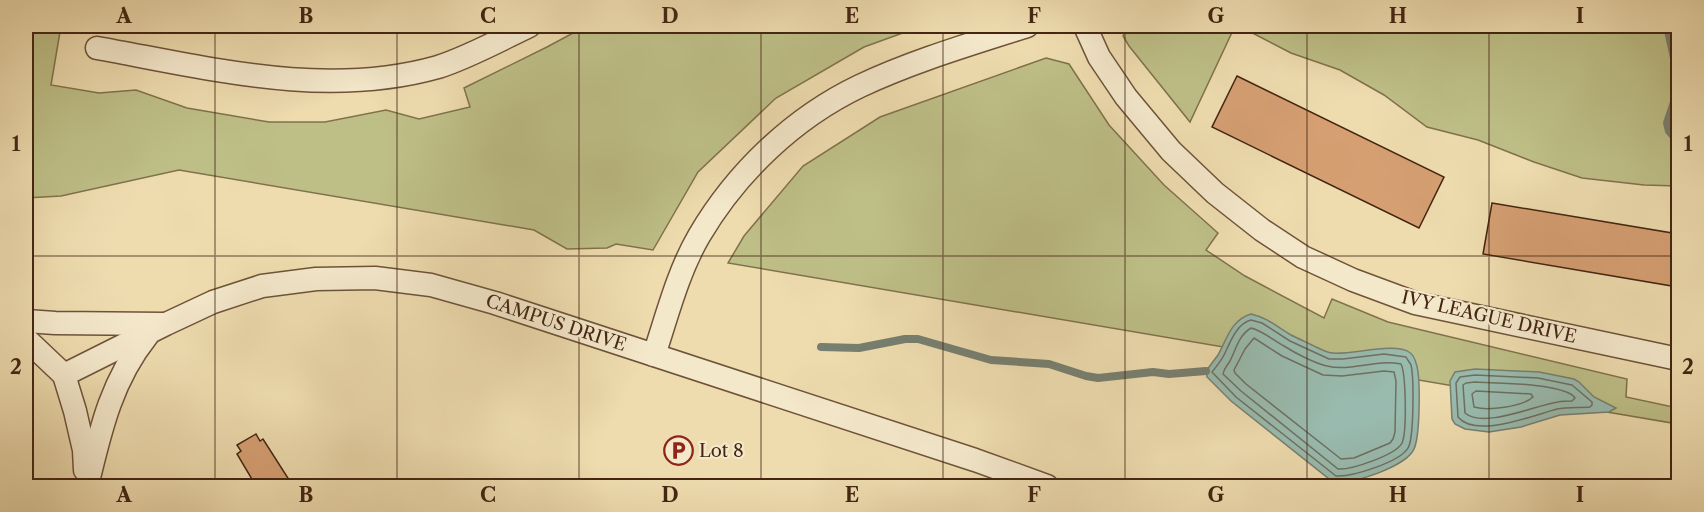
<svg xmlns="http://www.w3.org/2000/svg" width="1704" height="512" font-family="'Libre Caslon Text',serif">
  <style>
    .green { fill: #bebf87; stroke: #80724c; stroke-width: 1.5 }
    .water { fill: #99bbaf; stroke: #777f70; stroke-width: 1.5 }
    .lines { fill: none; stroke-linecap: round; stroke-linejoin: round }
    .shore { stroke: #6e7060; stroke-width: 1.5 }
    .stream { stroke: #777f70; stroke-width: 8 }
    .building { fill: #d59f72; stroke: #432512; stroke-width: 1.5 }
    .street-casing { stroke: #6e5339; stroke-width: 25 }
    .street { stroke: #f4e8cb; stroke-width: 22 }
    .grid { fill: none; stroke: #432512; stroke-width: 1.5; stroke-opacity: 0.55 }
    .labels { text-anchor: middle; stroke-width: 4.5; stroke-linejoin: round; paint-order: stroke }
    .street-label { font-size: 18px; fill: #432512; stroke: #f4e8cb }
    .poi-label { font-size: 18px; fill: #432512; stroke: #f4e8cb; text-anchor: start }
    .neatline { fill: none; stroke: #432512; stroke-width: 2 }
    .grid-label { font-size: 20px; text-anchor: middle; font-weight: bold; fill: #432512 }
  </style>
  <rect width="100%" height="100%" fill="#eedcaf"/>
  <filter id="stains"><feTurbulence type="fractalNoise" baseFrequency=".00333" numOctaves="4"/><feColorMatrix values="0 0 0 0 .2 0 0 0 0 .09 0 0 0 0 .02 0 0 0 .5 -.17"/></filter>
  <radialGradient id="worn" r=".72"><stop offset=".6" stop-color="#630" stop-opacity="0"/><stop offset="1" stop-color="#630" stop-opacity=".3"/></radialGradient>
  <g class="green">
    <path d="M26 26H61L51 85 99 93 136 90 187 108 269 122H325L386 110 419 119 470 107 464 88 547 47 586 26H922L864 47 776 98 698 172 653 250 616 244 607 248 567 249 534 230 179 170 61 196 26 198Z"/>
    <path d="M1127 26H1235L1190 122 1129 46 1123 36Z"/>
    <path d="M1239 26H1678V186L1644 185 1582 178 1534 162 1478 140 1427 127 1384 95 1340 70 1291 53Z"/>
    <path d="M1046 58 1069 64 1109 125 1164 185 1218 233 1206 250 1245 276 1324 318 1332 299 1388 322 1627 379 1626 397 1678 408V424L728 263 744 236 803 166 880 117Z"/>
  </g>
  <g class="water">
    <path d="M1251 314C1268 318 1276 326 1291 335 1299 339 1308 343 1316 347 1321 349 1327 353 1333 353 1351 355 1395 342 1409 352 1412 354 1415 359 1416 363 1421 377 1420 436 1414 449 1407 466 1350 486 1333 482L1231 401 1207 377 1206 371C1210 366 1214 360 1218 355 1227 339 1231 320 1251 314Z"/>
    <path d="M1475 369 1539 372 1574 379 1579 382 1594 397 1616 408 1609 412 1560 415 1521 427 1489 432 1465 429 1455 424 1452 419 1450 381 1455 372Z"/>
  </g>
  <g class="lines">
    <g class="shore">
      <path d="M1251 320 1262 323 1290 341 1329 359H1343L1384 354 1406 357C1407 359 1410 363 1411 365 1414 377 1414 439 1408 448 1400 462 1352 477 1336 476L1236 397 1212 372C1216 367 1221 361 1224 355 1230 343 1236 324 1251 320Z"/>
      <path d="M1251 328C1263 331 1273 340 1284 346 1295 353 1314 363 1327 366 1350 372 1376 359 1401 364 1406 374 1407 432 1402 443 1396 455 1351 470 1338 469L1241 391 1223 374C1224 368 1227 366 1230 361 1236 349 1239 335 1251 328Z"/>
      <path d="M1254 338 1282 356 1323 375 1342 376 1384 371 1394 372 1396 381 1395 432 1393 439 1390 443 1354 458 1341 459 1246 384 1235 373 1234 370 1245 349Z"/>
      <path d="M1475 375 1538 378 1572 385 1592 402V405L1590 407C1579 408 1568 407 1557 409 1534 415 1476 439 1458 417L1456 383 1460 377Z"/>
      <path d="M1475 382C1494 383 1566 383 1575 398L1572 401C1568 401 1563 401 1558 402 1536 405 1484 429 1465 413L1463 385 1466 383Z"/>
      <path d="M1476 391 1531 394 1533 397C1522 407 1488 411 1474 407L1472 394Z"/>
    </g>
    <g class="stream">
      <path d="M1667 26 1674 58 1677 93 1667 123 1669 131 1678 141"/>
      <path d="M821 347 859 348 905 339H918L991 360 1049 364 1086 376 1098 378 1153 372 1169 374 1206 371"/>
      <path d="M1337 486V483"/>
    </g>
  </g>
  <g class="building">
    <path d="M1237 76 1444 177 1419 228 1212 127Z"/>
    <path d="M1492 203 1678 234V287L1483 254Z"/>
    <path d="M256 434 260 441 263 439 293 486H256L237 454 241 451 237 445Z"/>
  </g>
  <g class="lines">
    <defs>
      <g id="street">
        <path d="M1085 26 1099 57 1126 97 1171 151 1215 193 1262 230 1303 257 1353 280 1415 303 1678 359"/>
        <path d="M97 48C209 68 325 99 438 67 467 58 502 39 529 26"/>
        <path d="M26 321 55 323 164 324"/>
        <path d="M26 339 64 375 75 411 84 450 85 470"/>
        <path d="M654 355C667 316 678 272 699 236 736 173 793 118 860 86 913 61 971 44 1027 26"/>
        <path d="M64 375 166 324 213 302 262 286 316 279 375 278 431 285 495 303 975 460 1047 486"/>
        <path d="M87 486C100 432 111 381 147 336"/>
      </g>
    </defs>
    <use href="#street" class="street-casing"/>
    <use href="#street" class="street"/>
  </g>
  <path class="grid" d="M215 26V486M397 26V486M579 26V486M761 26V486M943 26V486M1125 26V486M1307 26V486M1489 26V486M26 256H1678"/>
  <defs>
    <symbol id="parking-ring" viewBox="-11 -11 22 22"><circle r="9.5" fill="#f4e8cb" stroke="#8f2418" stroke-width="1.5"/><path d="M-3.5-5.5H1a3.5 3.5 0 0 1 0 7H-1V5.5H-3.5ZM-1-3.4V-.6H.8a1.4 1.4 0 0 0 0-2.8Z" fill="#8f2418"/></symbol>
  </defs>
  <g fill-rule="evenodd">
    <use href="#parking-ring" x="662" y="434" width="33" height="33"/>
  </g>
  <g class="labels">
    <g class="street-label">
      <text transform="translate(1489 317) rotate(13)" y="6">IVY LEAGUE DRIVE</text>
      <text transform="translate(556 323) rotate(18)" y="6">CAMPUS DRIVE</text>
    </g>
    <g class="poi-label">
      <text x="699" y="457">Lot 8</text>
    </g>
  </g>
  <rect width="1704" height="512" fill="none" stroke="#eedcaf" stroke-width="66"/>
  <rect x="33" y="33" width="1638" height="446" class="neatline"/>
  <g class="grid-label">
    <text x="124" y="23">A</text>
    <text x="306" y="23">B</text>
    <text x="488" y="23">C</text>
    <text x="670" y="23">D</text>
    <text x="852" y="23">E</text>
    <text x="1034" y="23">F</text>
    <text x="1216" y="23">G</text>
    <text x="1398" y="23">H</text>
    <text x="1580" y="23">I</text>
    <text x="16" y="151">1</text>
    <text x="1688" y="151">1</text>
    <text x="16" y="374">2</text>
    <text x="1688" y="374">2</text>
    <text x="124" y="502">A</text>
    <text x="306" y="502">B</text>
    <text x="488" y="502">C</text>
    <text x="670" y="502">D</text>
    <text x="852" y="502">E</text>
    <text x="1034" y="502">F</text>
    <text x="1216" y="502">G</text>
    <text x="1398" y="502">H</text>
    <text x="1580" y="502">I</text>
  </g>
  <rect width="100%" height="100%" filter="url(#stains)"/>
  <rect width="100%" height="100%" fill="url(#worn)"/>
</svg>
